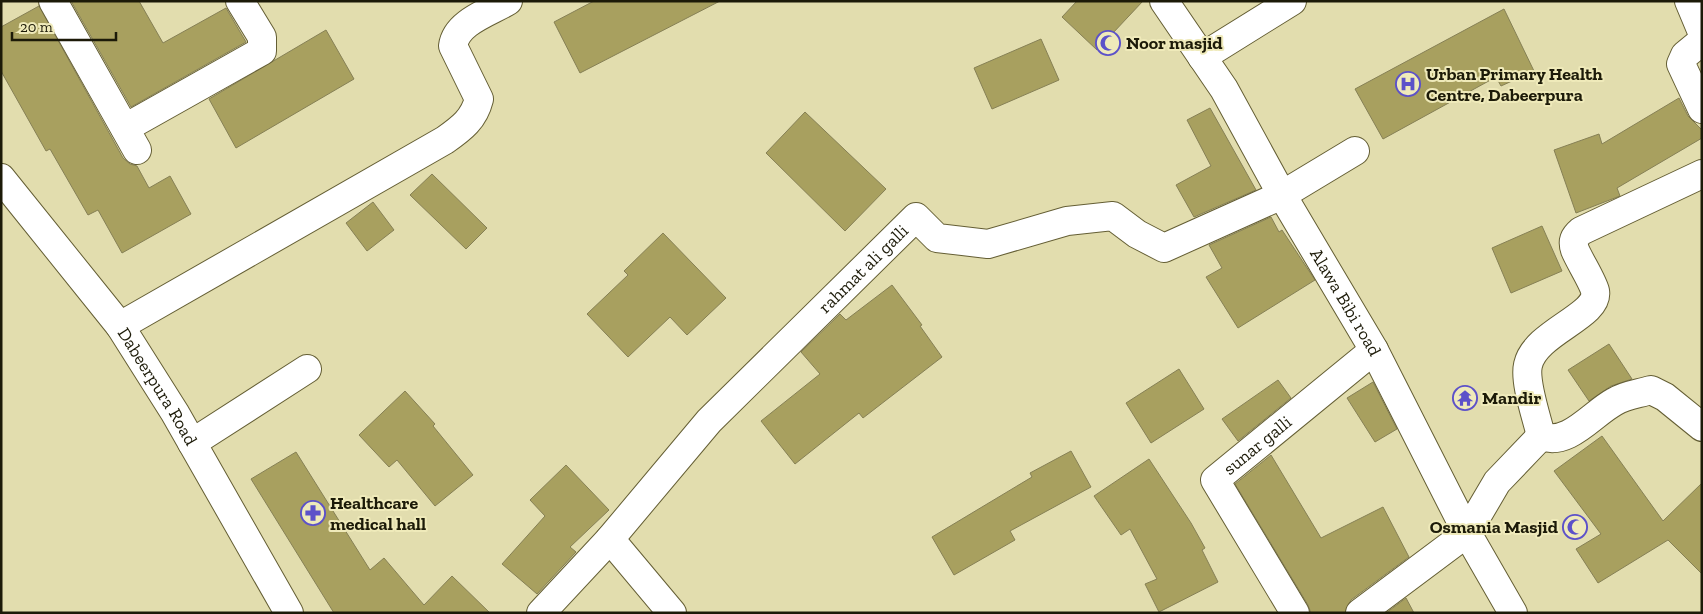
<svg xmlns="http://www.w3.org/2000/svg" width="1703" height="614" font-family="'Zilla Slab',serif">
  <style>
    .building { fill: #a8a05f; stroke: #868055 }
    .lines { fill: none; stroke-linecap: round; stroke-linejoin: round }
    .street-casing { stroke: #645e34; stroke-width: 30 }
    .secondary-casing { stroke: #645e34; stroke-width: 30 }
    .street { stroke: #fff; stroke-width: 28 }
    .secondary { stroke: #fff; stroke-width: 28 }
    .labels { text-anchor: middle; stroke-width: 4; stroke-linejoin: round; paint-order: stroke }
    .poi-label { font-size: 18px; font-weight: bold; fill: #1c1a08; stroke: #efeaba; text-anchor: start }
    .street-label { font-size: 18px; fill: #1c1a08; stroke: #efeaba }
  </style>
  <rect width="100%" height="100%" fill="#e2ddae"/>
  <g class="building">
    <path d="M71 1H139L163 43 226 8 246 42 131 107Z"/>
    <path d="M594 1H720L580 73 554 22Z"/>
    <path d="M1077 1H1143L1097 50 1062 17Z"/>
    <path d="M39 6 123 158 130 164 137 166 149 188 170 176 191 214 122 253 98 210 88 215 50 149 46 151 1 71V27Z"/>
    <path d="M1504 9 1534 71 1501 86 1496 77 1383 139 1355 89Z"/>
    <path d="M326 30 354 79 236 148 209 99Z"/>
    <path d="M1041 39 1059 80 992 109 974 68Z"/>
    <path d="M1679 98 1688 116 1702 130V138L1617 188 1620 196 1576 213 1554 150 1599 134 1602 144Z"/>
    <path d="M1210 108 1256 190 1194 217 1176 185 1211 166 1187 120Z"/>
    <path d="M805 112 886 189 845 231 766 153Z"/>
    <path d="M432 174 487 228 466 249 410 195Z"/>
    <path d="M373 202 394 230 367 251 346 223Z"/>
    <path d="M1271 217 1279 232 1282 230 1315 280 1238 328 1206 277 1222 268 1209 245Z"/>
    <path d="M1542 226 1562 271 1511 293 1492 248Z"/>
    <path d="M663 233 726 298 687 335 670 317 628 357 587 314 628 275 624 271Z"/>
    <path d="M892 285 922 325 920 326 942 357 863 418 859 413 795 464 761 421 820 374 801 352 840 314 846 320Z"/>
    <path d="M1609 344 1632 379 1611 386 1589 401 1568 370Z"/>
    <path d="M1179 369 1204 409 1151 443 1126 403Z"/>
    <path d="M1278 380 1291 398 1238 441 1222 419Z"/>
    <path d="M1373 382 1397 429 1375 442 1347 398Z"/>
    <path d="M405 391 435 424 433 426 473 475 435 506 397 460 389 467 359 435Z"/>
    <path d="M1602 436 1663 521 1702 483V574L1668 540 1598 583 1576 549 1601 534 1554 471Z"/>
    <path d="M1071 451 1091 487 1010 531 1015 540 954 575 932 537 1032 477 1030 473Z"/>
    <path d="M296 452 370 570 384 558 424 605 452 576 490 613H334L251 479Z"/>
    <path d="M1271 455 1321 538 1383 507 1409 557 1351 600 1345 613H1311L1308 605 1235 484Z"/>
    <path d="M1149 459 1191 523 1205 548 1202 550 1218 582 1159 612 1145 584 1157 579 1130 529 1121 535 1094 496Z"/>
    <path d="M566 465 609 510 570 547 576 552 537 594 502 564 545 516 530 500Z"/>
    <path d="M1406 598 1414 613H1386Z"/>
  </g>
  <g class="lines">
    <defs>
      <g id="street">
        <path d="M53 1 137 150"/>
        <path id="s1" d="M1164 1 1224 89 1282 195 1374 350 1467 533 1513 613"/>
        <path d="M1689 1 1702 32"/>
        <path d="M1702 41 1685 55 1681 64 1702 109"/>
        <path d="M1202 57 1292 1"/>
        <path d="M125 128 262 51V37L240 1"/>
        <path d="M120 326 445 140C462 128 474 119 479 99L453 46C456 22 490 12 508 1"/>
        <path d="M1541 436C1537 418 1524 382 1528 365 1535 332 1600 316 1595 291 1593 282 1579 260 1575 250 1572 241 1574 237 1581 231L1702 174"/>
        <path d="M1541 436C1568 447 1592 414 1614 402 1625 395 1638 394 1651 390L1665 397 1702 427"/>
        <path d="M192 443 307 369"/>
        <path d="M610 539 672 613"/>
        <path id="s2" d="M541 613 610 539 709 421 916 217 937 238 988 244 1067 221 1113 216 1137 234 1164 248 1282 195 1355 151"/>
        <path id="s3" d="M1295 613 1215 480 1374 350"/>
        <path d="M1360 613 1467 533 1497 482 1541 436"/>
      </g>
      <g id="secondary">
        <path id="s4" d="M1 178 120 326 175 413 289 613"/>
      </g>
    </defs>
    <use href="#street" class="street-casing"/>
    <use href="#secondary" class="secondary-casing"/>
    <use href="#street" class="street"/>
    <use href="#secondary" class="secondary"/>
  </g>
  <defs>
    <symbol id="mosque-ring" viewBox="-11 -11 22 22"><circle r="9.5" fill="#efeaba" stroke="#5c51c9" stroke-width="1.5"/><path d="M3.5-4.9A6 6 0 1 0 3.5 4.9A5 5 0 1 1 3.5-4.9Z" fill="#5c51c9"/></symbol>
    <symbol id="hospital-ring" viewBox="-11 -11 22 22"><circle r="9.5" fill="#efeaba" stroke="#5c51c9" stroke-width="1.5"/><path d="M-5-5h3v3.5h4V-5h3V5h-3V1.5h-4V5h-3Z" fill="#5c51c9"/></symbol>
    <symbol id="temple-ring" viewBox="-11 -11 22 22"><circle r="9.5" fill="#efeaba" stroke="#5c51c9" stroke-width="1.5"/><path d="M0-6L5-2H3V0L6.5 2.5H4V6H1.5V3h-3V6H-4V2.5H-6.5L-3 0V-2H-5Z" fill="#5c51c9"/></symbol>
    <symbol id="pharmacy-ring" viewBox="-11 -11 22 22"><circle r="9.5" fill="#efeaba" stroke="#5c51c9" stroke-width="1.5"/><path d="M-2-6h4v4h4v4h-4v4h-4v-4h-4v-4h4Z" fill="#5c51c9"/></symbol>
  </defs>
  <g fill-rule="evenodd">
    <use href="#mosque-ring" x="1094" y="29" width="28" height="28"/>
    <use href="#hospital-ring" x="1394" y="70" width="28" height="28"/>
    <use href="#temple-ring" x="1451" y="384" width="28" height="28"/>
    <use href="#pharmacy-ring" x="299" y="499" width="28" height="28"/>
    <use href="#mosque-ring" x="1561" y="513" width="28" height="28"/>
  </g>
  <g class="labels">
    <g class="poi-label">
      <text x="1126" y="49">Noor masjid</text>
      <text x="1426" y="80">Urban Primary Health<tspan x="1426" dy="21">Centre, Dabeerpura</tspan></text>
      <text x="1482" y="404">Mandir</text>
      <text x="330" y="509">Healthcare<tspan x="330" dy="21">medical hall</tspan></text>
      <text x="1558" y="533" text-anchor="end">Osmania Masjid</text>
    </g>
    <g class="street-label">
      <text dy="6" stroke="none"><textPath href="#s2" startOffset="472">rahmat ali galli</textPath></text>
      <text dy="6" stroke="none"><textPath href="#s1" startOffset="352">Alawa Bibi road</textPath></text>
      <text dy="6" stroke="none"><textPath href="#s4" startOffset="261">Dabeerpura Road</textPath></text>
      <text dy="6" stroke="none"><textPath href="#s3" startOffset="210">sunar galli</textPath></text>
    </g>
  </g>
  <rect width="1703" height="614" fill="none" stroke="#1c1a08" stroke-width="5"/>
  <path d="M12 32v8h104v-8" fill="none" stroke="#1c1a08" stroke-width="2.5"/>
  <text x="20" y="32" font-size="15" fill="#1c1a08" stroke="#efeaba" stroke-width="4" paint-order="stroke">20 m</text>
</svg>
